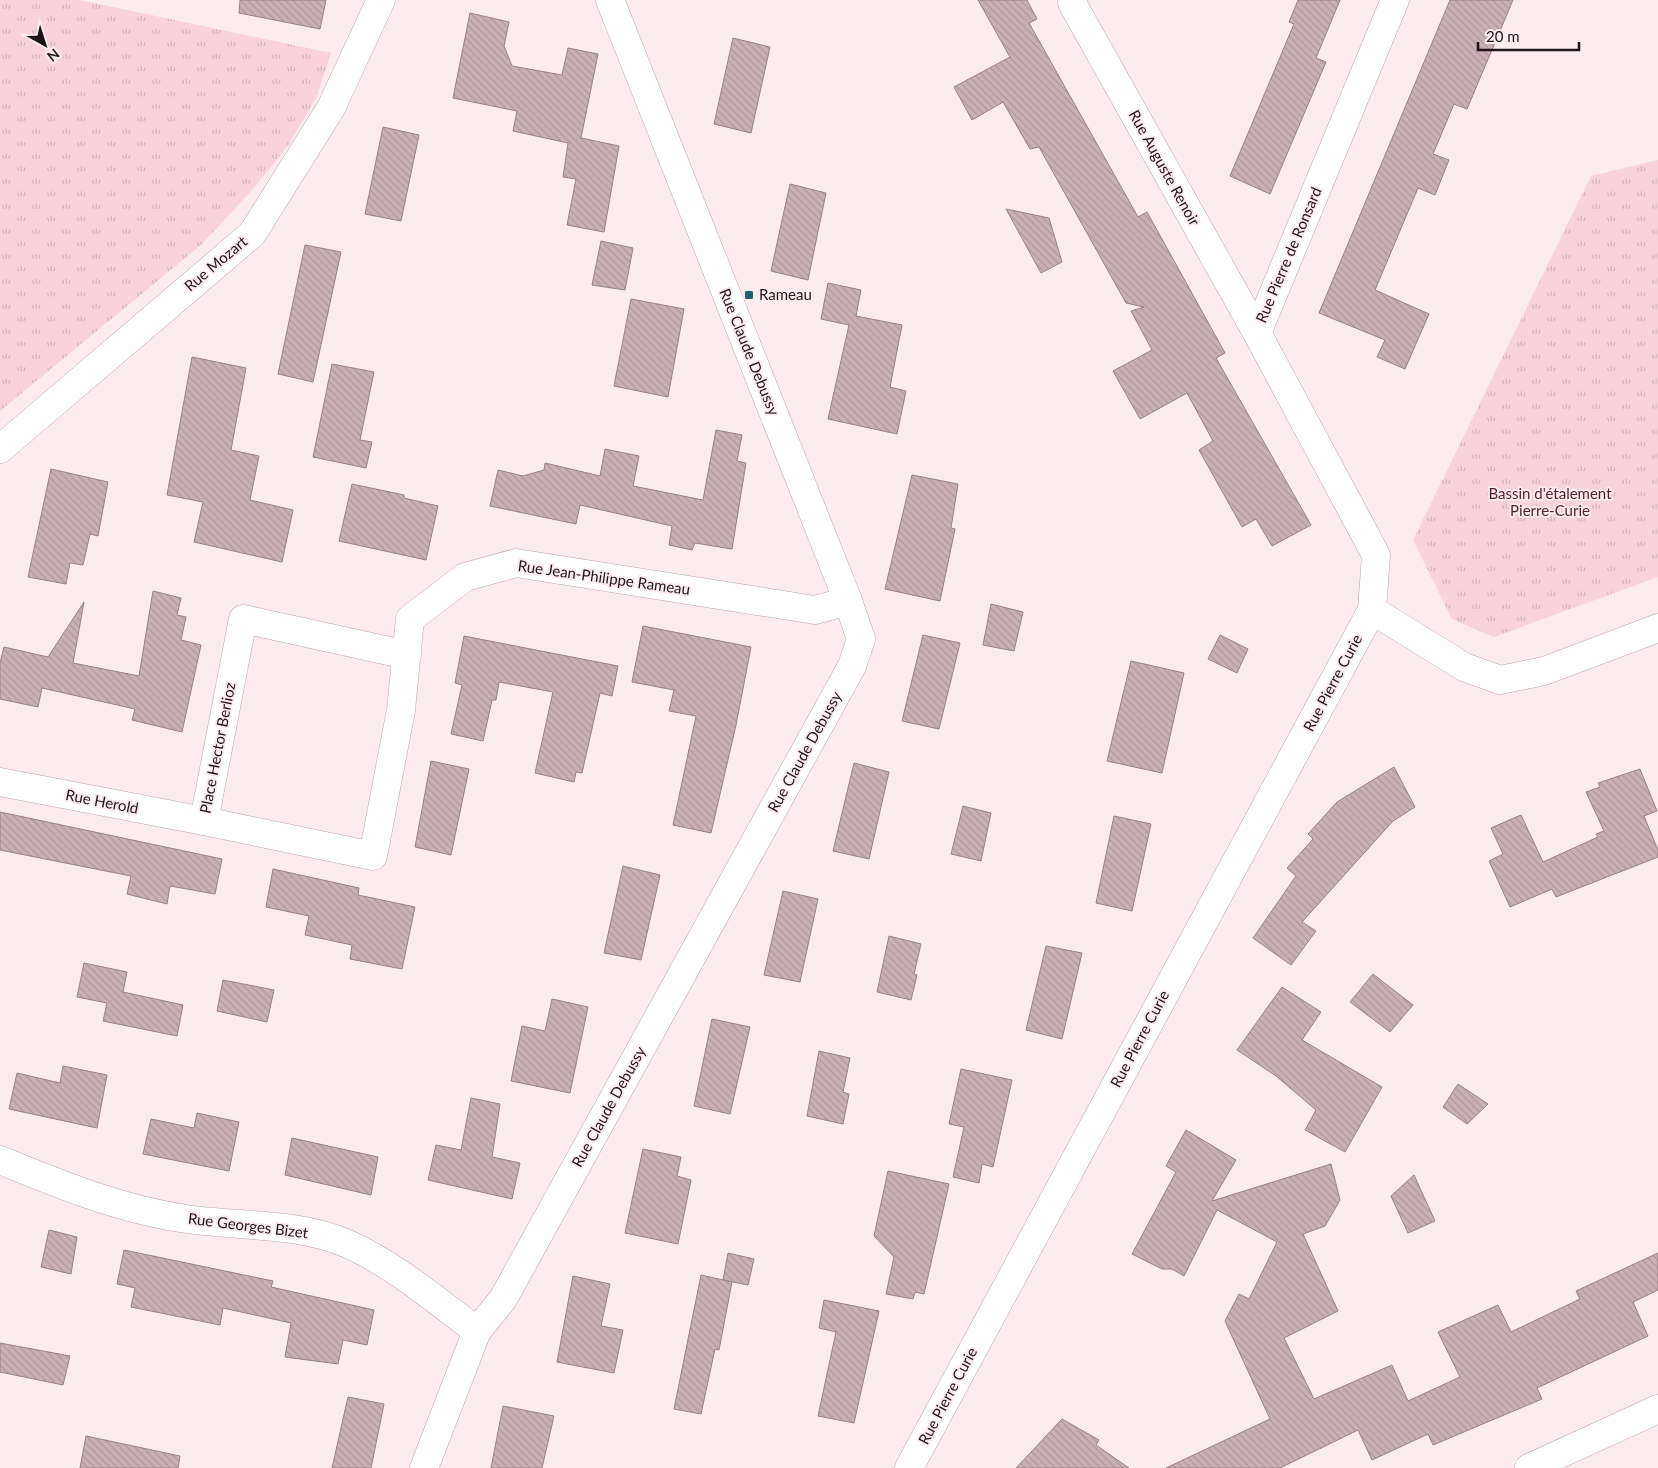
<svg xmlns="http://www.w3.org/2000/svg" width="1658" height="1468" font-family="Lato,sans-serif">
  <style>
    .park { fill: url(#park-tufts) }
    .building { fill: url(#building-back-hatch); stroke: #997f86 }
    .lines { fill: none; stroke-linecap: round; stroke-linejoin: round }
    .minor-casing { stroke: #bfa4ab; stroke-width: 29 }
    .minor { stroke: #fff; stroke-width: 28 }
    .poi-dot { fill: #18656e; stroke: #fcebef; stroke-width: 2 }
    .labels { text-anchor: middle; stroke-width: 4; stroke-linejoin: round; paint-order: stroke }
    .street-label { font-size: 15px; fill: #1f1518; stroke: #fcebef }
    .poi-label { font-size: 15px; fill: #1f1518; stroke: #fcebef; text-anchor: start }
    .park-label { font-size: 15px; fill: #571b30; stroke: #fcebef }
  </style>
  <defs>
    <pattern id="park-tufts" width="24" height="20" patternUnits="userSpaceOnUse" patternTransform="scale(1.25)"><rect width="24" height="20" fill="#fad2db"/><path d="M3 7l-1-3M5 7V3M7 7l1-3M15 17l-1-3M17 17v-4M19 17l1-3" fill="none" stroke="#d6b3bb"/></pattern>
    <pattern id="building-back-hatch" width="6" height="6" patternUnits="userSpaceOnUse" patternTransform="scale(1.25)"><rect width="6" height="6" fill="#ccb0b7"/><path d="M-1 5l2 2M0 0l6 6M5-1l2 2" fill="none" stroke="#af969d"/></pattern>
  </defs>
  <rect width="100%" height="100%" fill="#fcebef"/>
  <g class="park">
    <path d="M0 0H80L331 53 316 98 288 146 253 189 201 245 0 411Z"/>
    <path d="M1658 160V577L1494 637 1452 619 1413 540 1591 176Z"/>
  </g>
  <g class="building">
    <path d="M240 0H326L320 29 239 13Z"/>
    <path d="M978 0H1027L1037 19 1029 23 1138 217 1147 212 1225 353 1216 358 1311 525 1272 546 1256 519 1242 527 1199 450 1213 441 1187 393 1140 419 1113 371 1152 350 1131 311 1144 307 1126 303 1039 147 1030 149 1003 102 972 120 954 87 1010 57Z"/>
    <path d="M1298 0H1340L1316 58 1326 62 1270 194 1230 176 1294 24 1289 22Z"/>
    <path d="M1450 0H1513L1467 109 1454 104 1433 154 1449 160 1435 195 1418 188 1375 290 1429 314 1405 369 1377 357 1385 340 1319 313Z"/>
    <path d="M470 13 509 22 504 46 512 66 562 75 568 48 598 54 581 138 619 146 604 232 567 225 576 179 563 177 568 143 513 131 517 111 453 98Z"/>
    <path d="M733 38 770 47 751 133 714 124Z"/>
    <path d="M383 127 419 135 401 221 365 214Z"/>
    <path d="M790 184 826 193 808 280 771 271Z"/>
    <path d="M1006 209 1049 218 1062 262 1041 273Z"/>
    <path d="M601 241 633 248 625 290 592 285Z"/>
    <path d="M305 245 341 252 313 382 278 374Z"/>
    <path d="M828 283 861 290 856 316 902 325 890 387 906 391 897 434 828 419 849 325 821 319Z"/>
    <path d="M631 299 684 309 668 397 614 386Z"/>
    <path d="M192 357 246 368 231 450 259 456 250 500 293 510 282 562 194 542 203 502 167 495Z"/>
    <path d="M332 364 374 372 360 440 372 442 366 468 313 457Z"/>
    <path d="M716 430 742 435 737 461 746 463 732 549 695 543 692 550 669 545 672 526 580 505 576 524 490 506 498 470 523 476 544 470 545 463 600 476 605 449 639 456 633 486 703 500Z"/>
    <path d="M51 469 108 482 98 536 90 534 83 565 70 563 66 584 28 577Z"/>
    <path d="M912 475 958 484 951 528 955 529 940 601 885 589Z"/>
    <path d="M352 484 404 495V498L438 506 426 560 339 541Z"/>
    <path d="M153 591 181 598 177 615 186 617 181 640 201 645 182 732 132 720 135 709 42 688 38 707 0 699V663L4 647 48 657 84 602 73 663 139 676Z"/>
    <path d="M991 604 1023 612 1014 651 983 645Z"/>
    <path d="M643 626 751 647 736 725 711 833 673 825 696 716 669 711 674 690 632 682Z"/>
    <path d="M923 635 960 643 939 729 902 721Z"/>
    <path d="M1220 635 1248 649 1237 673 1208 659Z"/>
    <path d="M464 636 618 666 612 696 600 693 582 773 576 772 574 782 535 773 553 692 499 682 496 700H492L483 741 451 734 462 685 455 683Z"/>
    <path d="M1131 661 1184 673 1162 773 1107 761Z"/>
    <path d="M431 761 469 769 451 855 415 847Z"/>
    <path d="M854 763 889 772 869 859 833 851Z"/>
    <path d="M1394 767 1415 807 1393 821 1302 922 1316 931 1291 965 1253 938 1296 876 1287 868 1313 839 1308 834 1337 802Z"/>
    <path d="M1640 769 1657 811 1644 816 1658 850V857L1556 897 1552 889 1510 907 1489 861 1503 854 1491 828 1521 815 1543 862 1598 837 1596 834 1604 831 1586 792 1600 787 1598 783Z"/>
    <path d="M963 806 991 813 981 861 951 854Z"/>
    <path d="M0 812 222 859 215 894 170 886 167 904 127 894 131 876 0 850Z"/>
    <path d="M1114 816 1151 824 1132 911 1096 903Z"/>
    <path d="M623 866 660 875 641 960 604 953Z"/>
    <path d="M273 869 359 888 358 895 415 907 402 969 350 959 352 945 305 935 309 916 266 907Z"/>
    <path d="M783 891 818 899 800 982 764 975Z"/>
    <path d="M889 936 921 944 914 974 917 975 911 1000 877 992Z"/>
    <path d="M1046 946 1082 953 1062 1039 1026 1030Z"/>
    <path d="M84 963 127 972 123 992 183 1005 177 1036 103 1021 107 1003 77 997Z"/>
    <path d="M1373 974 1413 1005 1390 1032 1350 1002Z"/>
    <path d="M223 980 274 990 267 1022 217 1011Z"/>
    <path d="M1282 987 1321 1012 1302 1040 1382 1087 1345 1152 1305 1130 1316 1110 1276 1076 1237 1050Z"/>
    <path d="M552 999 588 1007 570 1093 511 1081 522 1026 545 1031Z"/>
    <path d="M712 1019 750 1027 730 1114 694 1106Z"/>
    <path d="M819 1051 850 1058 843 1092 849 1094 843 1124 807 1116Z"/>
    <path d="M63 1066 107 1075 97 1128 9 1109 17 1073 60 1083Z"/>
    <path d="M961 1069 1012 1080 993 1167 982 1164 979 1183 953 1177 964 1127 949 1124Z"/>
    <path d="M1458 1084 1488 1104 1467 1124 1443 1107Z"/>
    <path d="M471 1098 500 1104 492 1157 520 1163 512 1199 428 1180 436 1145 461 1150Z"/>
    <path d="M197 1113 239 1122 229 1171 143 1154 151 1119 194 1128Z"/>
    <path d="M1186 1130 1236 1160 1212 1201 1331 1164 1340 1200 1325 1226 1303 1234 1338 1311 1284 1338 1314 1399 1392 1365 1408 1401 1460 1377 1438 1332 1498 1305 1511 1332 1580 1299 1576 1291 1658 1253V1290L1633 1302 1648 1336 1537 1388 1542 1399 1433 1445 1428 1434 1372 1460 1358 1430 1280 1468H1166L1270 1419 1225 1321 1239 1294 1249 1299 1277 1242 1217 1210 1184 1276 1172 1269H1162L1132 1254 1176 1172 1166 1166Z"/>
    <path d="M292 1138 378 1157 371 1195 285 1175Z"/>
    <path d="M643 1149 681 1157 677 1176 691 1180 678 1244 625 1233Z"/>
    <path d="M888 1171 949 1184 924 1294 915 1292 913 1299 886 1294 894 1257 874 1236Z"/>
    <path d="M1414 1175 1435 1221 1408 1233 1391 1196Z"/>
    <path d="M49 1230 77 1237 71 1274 41 1267Z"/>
    <path d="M124 1250 273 1281 271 1287 374 1310 367 1345 343 1340 338 1364 285 1357 291 1323 223 1308 220 1325 131 1307 135 1288 117 1284Z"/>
    <path d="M728 1253 754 1259 748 1285 723 1280Z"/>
    <path d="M701 1275 732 1282 719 1350 715 1349 701 1414 674 1409Z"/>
    <path d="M573 1276 610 1284 601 1326 623 1330 614 1373 557 1362Z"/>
    <path d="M824 1300 879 1311 854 1423 818 1416 836 1332 819 1328Z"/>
    <path d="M0 1343 70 1356 63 1385 0 1372Z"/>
    <path d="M348 1397 384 1404 371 1468H332Z"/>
    <path d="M503 1406 554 1416 542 1468H491Z"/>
    <path d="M1062 1419 1099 1440 1096 1445 1129 1468H1016Z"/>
    <path d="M86 1436 180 1456 178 1468H80Z"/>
  </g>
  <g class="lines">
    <defs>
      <g id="minor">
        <path d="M1073 0 1072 3 1257 333"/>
        <path d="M0 449 252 234 331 108 381 0"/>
        <path d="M1372 610 1464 667 1500 680 1544 671 1658 628"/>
        <path d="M407 655 243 619 204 821 373 856 401 710 410 619 465 577 516 563 815 610 848 601"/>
        <path d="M0 782 204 821"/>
        <path d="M0 1160C61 1185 122 1210 187 1219 241 1227 297 1222 348 1244 393 1264 437 1301 477 1331"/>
        <path d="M424 1468 477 1331 503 1299 852 666 861 639 848 601 610 0"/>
        <path d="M909 1468 1372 610 1376 555 1257 333 1395 0"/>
        <path d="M1529 1468 1658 1409"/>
      </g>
    </defs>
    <use href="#minor" class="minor-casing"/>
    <use href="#minor" class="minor"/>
  </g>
  <rect class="poi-dot" x="744" y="290" width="10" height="10" rx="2.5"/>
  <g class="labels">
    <g class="street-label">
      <text transform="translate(1164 168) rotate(61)" y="5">Rue Auguste Renoir</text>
      <text transform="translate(1289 255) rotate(-67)" y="5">Rue Pierre de Ronsard</text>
      <text transform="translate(216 264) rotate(-40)" y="5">Rue Mozart</text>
      <text transform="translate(749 352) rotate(68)" y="5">Rue Claude Debussy</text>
      <text transform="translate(604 578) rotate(8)" y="5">Rue Jean-Philippe Rameau</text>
      <text transform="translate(1333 683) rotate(-62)" y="5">Rue Pierre Curie</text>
      <text transform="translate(218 748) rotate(-79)" y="5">Place Hector Berlioz</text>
      <text transform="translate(805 752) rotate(-61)" y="5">Rue Claude Debussy</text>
      <text transform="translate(102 802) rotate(11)" y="5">Rue Herold</text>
      <text transform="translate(1140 1039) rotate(-62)" y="5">Rue Pierre Curie</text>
      <text transform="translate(609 1107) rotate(-61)" y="5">Rue Claude Debussy</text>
      <text transform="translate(248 1226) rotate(7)" y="5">Rue Georges Bizet</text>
      <text transform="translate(948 1396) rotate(-62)" y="5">Rue Pierre Curie</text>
    </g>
    <g class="poi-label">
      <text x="759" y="300">Rameau</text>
    </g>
    <g class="park-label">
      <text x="1550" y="499">Bassin d'étalement<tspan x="1550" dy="17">Pierre-Curie</tspan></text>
    </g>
  </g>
  <g transform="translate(45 45) rotate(141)" stroke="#fcebef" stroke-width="4" paint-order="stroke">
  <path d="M0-4L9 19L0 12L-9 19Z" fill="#1f1518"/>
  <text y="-8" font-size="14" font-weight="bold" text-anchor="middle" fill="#1f1518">N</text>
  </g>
  <path d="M1478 42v8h101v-8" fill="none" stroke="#1f1518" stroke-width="2.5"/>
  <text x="1486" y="42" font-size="15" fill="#1f1518" stroke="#fcebef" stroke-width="4" paint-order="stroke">20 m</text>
</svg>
